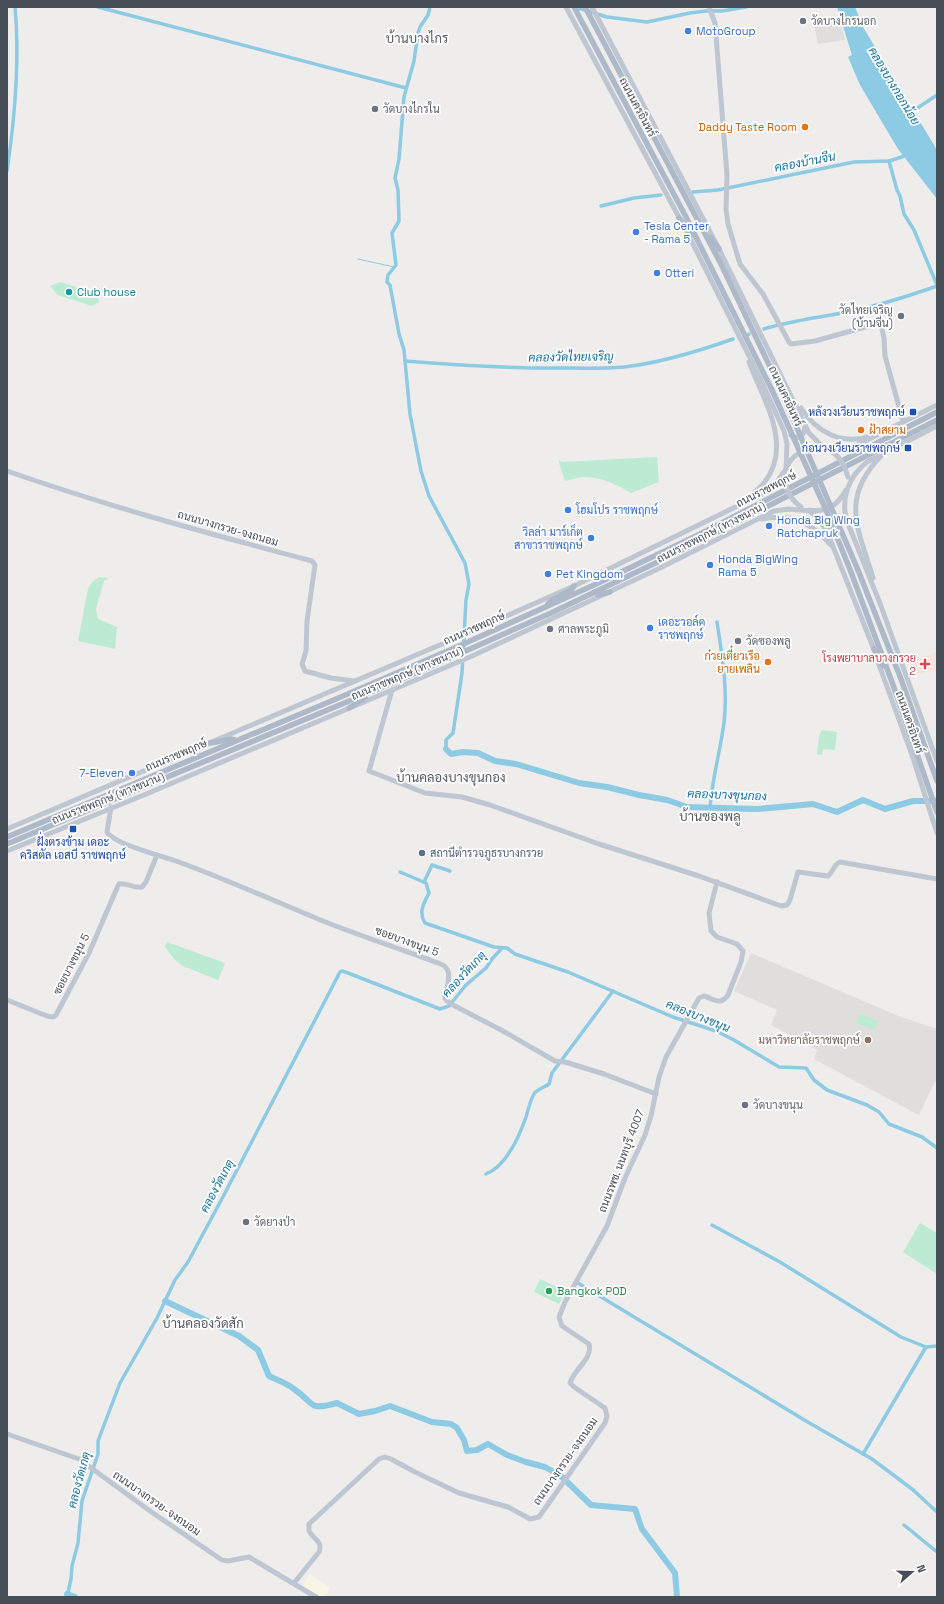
<svg xmlns="http://www.w3.org/2000/svg" width="944" height="1604" font-family="'Space Grotesk',Sarabun,sans-serif">
  <style>
    .commercial { fill: #f9f5e5 }
    .education { fill: #e0dddd }
    .medical { fill: #f8e2dd }
    .green { fill: #bdead2 }
    .water { fill: #8dcae3 }
    .lines { fill: none; stroke-linecap: round; stroke-linejoin: round }
    .stream { stroke: #8dcae3; stroke-width: 1 }
    .canal { stroke: #8dcae3; stroke-width: 3.5 }
    .river { stroke: #8dcae3; stroke-width: 6 }
    .secondary { stroke: #bec6d2; stroke-width: 5 }
    .primary { stroke: #adb9c9; stroke-width: 5.5 }
    .secondary-bridge { stroke: #bec6d2; stroke-width: 5 }
    .primary-bridge { stroke: #adb9c9; stroke-width: 5.5 }
    .worship-dot { fill: #6b7280; stroke: #fff; stroke-width: 1.5 }
    .shop-dot { fill: #3f7fe0; stroke: #fff; stroke-width: 1.5 }
    .food-dot { fill: #e8710a; stroke: #fff; stroke-width: 1.5 }
    .culture-dot { fill: #0f9aa8; stroke: #fff; stroke-width: 1.5 }
    .transit-dot { fill: #1a4fb4; stroke: #fff; stroke-width: 1.5 }
    .health-dot { fill: #e0444e; stroke: #fff; stroke-width: 1.5 }
    .service-dot { fill: #5c6f8a; stroke: #fff; stroke-width: 1.5 }
    .education-dot { fill: #8d6e63; stroke: #fff; stroke-width: 1.5 }
    .leisure-dot { fill: #2e9e5b; stroke: #fff; stroke-width: 1.5 }
    .labels { text-anchor: middle; stroke-width: 3.5; stroke-linejoin: round; paint-order: stroke }
    .worship-label { font-size: 11px; fill: #5b616d; stroke: #fff; text-anchor: start }
    .shop-label { font-size: 11px; fill: #366cbe; stroke: #fff; text-anchor: start }
    .street-label { font-size: 11px; fill: #464e58; stroke: #fff }
    .food-label { font-size: 11px; fill: #c56008; stroke: #fff; text-anchor: end }
    .culture-label { font-size: 11px; fill: #0d838f; stroke: #fff; text-anchor: start }
    .transit-label { font-size: 11px; fill: #164399; stroke: #fff; text-anchor: end }
    .health-label { font-size: 11px; fill: #be3a42; stroke: #fff; text-anchor: end }
    .service-label { font-size: 11px; fill: #4e5e75; stroke: #fff; text-anchor: start }
    .education-label { font-size: 11px; fill: #785e54; stroke: #fff; text-anchor: end }
    .leisure-label { font-size: 11px; fill: #27864d; stroke: #fff; text-anchor: start }
    .water-label { font-size: 12px; font-style: italic; fill: #187299; stroke: #fff }
    .quarter-label { font-size: 13px; fill: #595c60; stroke: #fff }
  </style>
  <rect width="100%" height="100%" fill="#efecec"/>
  <path class="commercial" d="M310 1574 330 1588 324 1597H319L303 1586Z"/>
  <g class="education">
    <path d="M839 18 845 40 818 44 814 25Z"/>
    <path d="M751 953 901 1017 937 1029V1081H935L919 1115 814 1059 817 1050 771 1025 777 1010 734 991Z"/>
  </g>
  <path class="medical" d="M937 652V669L911 676 909 668 917 659Z"/>
  <g class="green">
    <path d="M61 282 97 294 99 302 92 306 58 295 50 286Z"/>
    <path d="M657 457 659 482 631 493C618 485 599 476 583 477 577 477 571 480 565 481L558 460 562 462Z"/>
    <path d="M99 577 108 578 104 581 96 609 98 619 117 627 115 649 78 641 88 589 91 583Z"/>
    <path d="M822 730 837 732 835 750 823 749 822 755 817 754 819 736Z"/>
    <path d="M167 942 225 963 218 980 183 966 175 960 165 947Z"/>
    <path d="M860 1014 878 1021 875 1030 856 1023Z"/>
    <path d="M920 1223 937 1233V1274L903 1252Z"/>
    <path d="M540 1279 565 1291 559 1304 534 1292Z"/>
  </g>
  <path class="water" d="M837 7H855L863 27 937 150V199L898 149 860 85 848 57 852 55Z"/>
  <g class="lines">
    <path class="stream" d="M358 259 394 267"/>
    <g class="canal">
      <path d="M98 7 406 88"/>
      <path d="M430 7 428 15 420 27 418 33 414 61 404 97 399 159 395 178 398 190 399 221 392 233 396 265 388 275 387 282 390 285 399 334 404 350 410 414 421 471 429 496 465 563 469 584 466 600 462 673 453 733 446 740V749"/>
      <path d="M575 7 607 17 647 22 690 13 706 11H722L746 7"/>
      <path d="M910 113 937 95"/>
      <path d="M889 161 897 190 900 196 904 214 914 230 937 285"/>
      <path d="M7 171C15 117 20 61 15 7"/>
      <path d="M693 192 718 190 854 162 889 161 902 157 907 154"/>
      <path d="M601 206 634 198 661 195"/>
      <path d="M764 329C789 321 816 318 842 313 874 307 906 297 937 286"/>
      <path d="M748 335 749 334"/>
      <path d="M405 361C455 365 504 368 554 368 577 368 601 369 624 367 660 363 699 351 733 339"/>
      <path d="M710 808C712 780 720 752 724 723 728 690 722 655 717 622"/>
      <path d="M400 872 426 883 429 893C424 903 418 912 425 923L494 947 507 948 515 954 568 972 673 1017 716 1031 734 1040 779 1067 806 1068 814 1080 827 1090 867 1105 879 1112 889 1124 922 1137 937 1148"/>
      <path d="M424 882 432 865 450 871"/>
      <path d="M486 1174C506 1166 519 1137 526 1117 528 1110 530 1101 534 1094 536 1090 545 1087 549 1084L552 1073 613 991"/>
      <path d="M712 1225 780 1262 901 1337 926 1347 937 1346"/>
      <path d="M578 1283 806 1421 872 1459 912 1489 937 1512"/>
      <path d="M863 1454 926 1347"/>
      <path d="M904 1525 937 1552"/>
      <path d="M67 1597 71 1579 72 1566 78 1543 82 1501 98 1454V1441L120 1383 157 1318 175 1280 188 1262 225 1193 340 972 342 971 348 973 440 1009 449 1006 466 985 486 968 492 959 502 948"/>
    </g>
    <g class="river">
      <path d="M446 749 451 754 463 752 478 753 495 761 516 764 579 783 607 787 639 795 667 800 687 807 758 809 813 804 837 812 863 800 885 809 913 801H937"/>
      <path d="M165 1301 239 1336 258 1350 269 1376C277 1380 287 1383 294 1389 316 1404 307 1411 337 1403L359 1414 375 1411 390 1406 432 1422 451 1424 457 1428 464 1440 467 1451 477 1450 488 1444 507 1455 526 1462 545 1467 561 1476 591 1505 635 1509 642 1529 675 1573 677 1597"/>
      <path d="M67 1594 75 1597"/>
    </g>
    <g class="secondary">
      <path d="M566 7 681 221"/>
      <path d="M592 7 719 249 809 433 820 444 834 453"/>
      <path d="M709 7 715 23 727 175 726 209 728 224 740 264 763 294 789 342 791 344 815 341 876 324 881 325 884 338 885 356 903 421"/>
      <path d="M685 228 760 378 784 431 787 444 786 469"/>
      <path d="M801 408C816 432 843 446 870 436"/>
      <path d="M937 426 867 462C849 476 840 499 847 521L881 606 937 761"/>
      <path d="M791 435 798 438C804 435 805 431 805 424"/>
      <path d="M787 466C801 439 832 452 857 445L937 405"/>
      <path d="M7 471C107 506 210 534 312 561L315 565 307 621 306 651 302 664 305 671 331 678 354 681"/>
      <path d="M744 502C751 496 758 490 764 483 794 445 763 400 749 362"/>
      <path d="M809 510C826 513 838 505 846 490"/>
      <path d="M810 511 821 522 828 534 875 652"/>
      <path d="M762 519C793 513 810 522 831 545"/>
      <path d="M828 533 829 522 834 517 839 516 847 521"/>
      <path d="M873 578C859 530 839 499 881 456"/>
      <path d="M878 662 913 758 937 833"/>
      <path d="M392 690 369 771 425 793 462 797 490 805 599 844 699 876 781 906 787 905 790 900 798 872 828 876C833 872 834 864 840 862L937 879"/>
      <path d="M111 807 107 832C114 844 162 856 176 861 226 879 274 901 323 921 363 937 404 950 443 965 454 972 446 987 445 998L447 1001 453 1005 503 1031 555 1061 565 1062 604 1074 656 1094"/>
      <path d="M7 829 468 633 574 586 766 492 774 486 786 469"/>
      <path d="M7 851 151 792 470 657 658 569 774 511 789 509 810 511"/>
      <path d="M7 1000 47 1016 53 1017 56 1015 89 953 117 888 119 884C127 882 134 889 142 887L146 882 157 855"/>
      <path d="M7 1434 79 1459 150 1511 222 1560 228 1561 249 1557 316 1597"/>
      <path d="M294 1583 319 1552C323 1541 314 1540 309 1531V1524L379 1459 385 1457 391 1459 415 1472 459 1493 508 1507 530 1519 539 1517 605 1423 607 1416 605 1408 574 1387 570 1383C574 1369 593 1359 589 1344L562 1326 559 1317 565 1302 607 1226 625 1178 645 1135 651 1116 659 1077 666 1057 699 998 704 996C714 999 720 1006 728 995L741 962 743 951 737 944 717 937 711 931 709 913 717 882"/>
    </g>
    <g class="primary">
      <path d="M574 7 685 215 772 390"/>
      <path d="M585 7 722 266 779 386"/>
      <path d="M679 218 691 234"/>
      <path d="M710 237 719 249"/>
      <path d="M858 570 901 679 937 781"/>
      <path d="M851 572 892 682 937 812"/>
      <path d="M598 595 610 592"/>
      <path d="M548 604 551 601 572 589 574 586"/>
      <path d="M874 649 883 666"/>
      <path d="M349 708 365 698"/>
      <path d="M206 744 231 739 235 740"/>
      <path d="M7 837 336 699 459 646 594 585 700 534 937 412"/>
      <path d="M7 844 409 676 551 613 668 557 937 420"/>
    </g>
    <g class="secondary-bridge">
      <path d="M834 453C842 460 845 467 848 477"/>
      <path d="M785 477C785 490 790 499 801 507"/>
    </g>
    <g class="primary-bridge">
      <path d="M779 386 858 570"/>
      <path d="M772 390 826 510 851 572"/>
    </g>
  </g>
  <g class="worship-dot">
    <circle cx="803" cy="21" r="4"/>
    <circle cx="375" cy="109" r="4"/>
    <circle cx="901" cy="316" r="4"/>
    <circle cx="550" cy="629" r="4"/>
    <circle cx="738" cy="641" r="4"/>
    <circle cx="745" cy="1105" r="4"/>
    <circle cx="246" cy="1222" r="4"/>
  </g>
  <g class="shop-dot">
    <circle cx="688" cy="31" r="4"/>
    <circle cx="636" cy="232" r="4"/>
    <circle cx="657" cy="273" r="4"/>
    <circle cx="568" cy="510" r="4"/>
    <circle cx="769" cy="526" r="4"/>
    <circle cx="591" cy="538" r="4"/>
    <circle cx="710" cy="565" r="4"/>
    <circle cx="548" cy="574" r="4"/>
    <circle cx="650" cy="628" r="4"/>
    <circle cx="132" cy="773" r="4"/>
  </g>
  <g class="food-dot">
    <circle cx="805" cy="127" r="4"/>
    <circle cx="861" cy="430" r="4"/>
    <circle cx="768" cy="662" r="4"/>
  </g>
  <circle class="culture-dot" cx="69" cy="292" r="4"/>
  <g class="transit-dot">
    <rect x="909" y="408" width="8" height="8" rx="2"/>
    <rect x="904" y="444" width="8" height="8" rx="2"/>
    <rect x="69" y="825" width="8" height="8" rx="2"/>
  </g>
  <path class="health-dot" d="M923 658h4v4h4v4h-4v4h-4v-4h-4v-4h4z"/>
  <circle class="service-dot" cx="422" cy="853" r="4"/>
  <circle class="education-dot" cx="868" cy="1040" r="4"/>
  <circle class="leisure-dot" cx="549" cy="1291" r="4"/>
  <g class="labels">
    <g class="worship-label">
      <text x="811" y="25">วัดบางไกรนอก</text>
      <text x="383" y="113">วัดบางไกรใน</text>
      <text x="893" y="314" text-anchor="end">วัดไทยเจริญ<tspan x="893" dy="13">(บ้านจีน)</tspan></text>
      <text x="558" y="633">ศาลพระภูมิ</text>
      <text x="746" y="645">วัดซองพลู</text>
      <text x="753" y="1109">วัดบางขนุน</text>
      <text x="254" y="1226">วัดยางป่า</text>
    </g>
    <g class="shop-label">
      <text x="696" y="35">MotoGroup</text>
      <text x="644" y="230">Tesla Center<tspan x="644" dy="13">- Rama 5</tspan></text>
      <text x="665" y="277">Otteri</text>
      <text x="576" y="514">โฮมโปร ราชพฤกษ์</text>
      <text x="777" y="524">Honda Big Wing<tspan x="777" dy="13">Ratchapruk</tspan></text>
      <text x="583" y="536" text-anchor="end">วิลล่า มาร์เก็ต<tspan x="583" dy="13">สาขาราชพฤกษ์</tspan></text>
      <text x="718" y="563">Honda BigWing<tspan x="718" dy="13">Rama 5</tspan></text>
      <text x="556" y="578">Pet Kingdom</text>
      <text x="658" y="626">เดอะวอล์ค<tspan x="658" dy="13">ราชพฤกษ์</tspan></text>
      <text x="124" y="777" text-anchor="end">7-Eleven</text>
    </g>
    <g class="street-label">
      <text transform="translate(638 107) rotate(62)" y="4">ถนนนครอินทร์</text>
      <text transform="translate(786 396) rotate(65)" y="4">ถนนนครอินทร์</text>
      <text transform="translate(766 489) rotate(-27)" y="4">ถนนราชพฤกษ์</text>
      <text transform="translate(228 528) rotate(16)" y="4">ถนนบางกรวย-จงถนอม</text>
      <text transform="translate(711 532) rotate(-27)" y="4">ถนนราชพฤกษ์ (ทางขนาน)</text>
      <text transform="translate(474 628) rotate(-24)" y="4">ถนนราชพฤกษ์</text>
      <text transform="translate(407 673) rotate(-23)" y="4">ถนนราชพฤกษ์ (ทางขนาน)</text>
      <text transform="translate(910 722) rotate(71)" y="4">ถนนนครอินทร์</text>
      <text transform="translate(176 755) rotate(-23)" y="4">ถนนราชพฤกษ์</text>
      <text transform="translate(108 798) rotate(-22)" y="4">ถนนราชพฤกษ์ (ทางขนาน)</text>
      <text transform="translate(407 941) rotate(20)" y="4">ซอยบางขนุน 5</text>
      <text transform="translate(71 964) rotate(-63)" y="4">ซอยบางขนุน 5</text>
      <text transform="translate(621 1161) rotate(-69)" y="4">ถนนรพช. นนทบุรี 4007</text>
      <text transform="translate(565 1461) rotate(-55)" y="4">ถนนบางกรวย-จงถนอม</text>
      <text transform="translate(157 1503) rotate(35)" y="4">ถนนบางกรวย-จงถนอม</text>
    </g>
    <g class="food-label">
      <text x="797" y="131">Daddy Taste Room</text>
      <text x="869" y="434" text-anchor="start">ฝ้าสยาม</text>
      <text x="760" y="660">ก๋วยเตี๋ยวเรือ<tspan x="760" dy="13">ยายเพลิน</tspan></text>
    </g>
    <g class="culture-label">
      <text x="77" y="296">Club house</text>
    </g>
    <g class="transit-label">
      <text x="905" y="416">หลังวงเวียนราชพฤกษ์</text>
      <text x="900" y="452">ก่อนวงเวียนราชพฤกษ์</text>
      <text x="73" y="846" text-anchor="middle">ฝั่งตรงข้าม เดอะ<tspan x="73" dy="13">คริสตัล เอสบี ราชพฤกษ์</tspan></text>
    </g>
    <g class="health-label">
      <text x="916" y="662">โรงพยาบาลบางกรวย<tspan x="916" dy="13">2</tspan></text>
    </g>
    <g class="service-label">
      <text x="430" y="857">สถานีตำรวจภูธรบางกรวย</text>
    </g>
    <g class="education-label">
      <text x="860" y="1044">มหาวิทยาลัยราชพฤกษ์</text>
    </g>
    <g class="leisure-label">
      <text x="557" y="1295">Bangkok POD</text>
    </g>
    <g class="water-label">
      <text transform="translate(894 86) rotate(59)" y="4">คลองบางกอกน้อย</text>
      <text transform="translate(805 162) rotate(-11)" y="4">คลองบ้านจีน</text>
      <text transform="translate(571 357) rotate(-1)" y="4">คลองวัดไทยเจริญ</text>
      <text transform="translate(727 795) rotate(2)" y="4">คลองบางขุนกอง</text>
      <text transform="translate(464 974) rotate(-47)" y="4">คลองวัดเกตุ</text>
      <text transform="translate(698 1016) rotate(22)" y="4">คลองบางขนุน</text>
      <text transform="translate(217 1186) rotate(-62)" y="4">คลองวัดเกตุ</text>
      <text transform="translate(79 1480) rotate(-75)" y="4">คลองวัดเกตุ</text>
    </g>
    <g class="quarter-label">
      <text x="417" y="43">บ้านบางไกร</text>
      <text x="451" y="782">บ้านคลองบางขุนกอง</text>
      <text x="710" y="821">บ้านซองพลู</text>
      <text x="203" y="1328">บ้านคลองวัดสัก</text>
    </g>
  </g>
  <rect width="944" height="1604" fill="none" stroke="#464e58" stroke-width="16"/>
  <g transform="translate(912 1572) rotate(70)" stroke="#ffffff" stroke-width="3" paint-order="stroke">
  <path d="M0-3L7 15L0 10L-7 15Z" fill="#464e58"/>
  <text y="-6" font-size="11" font-weight="bold" text-anchor="middle" fill="#464e58">N</text>
  </g>
</svg>
